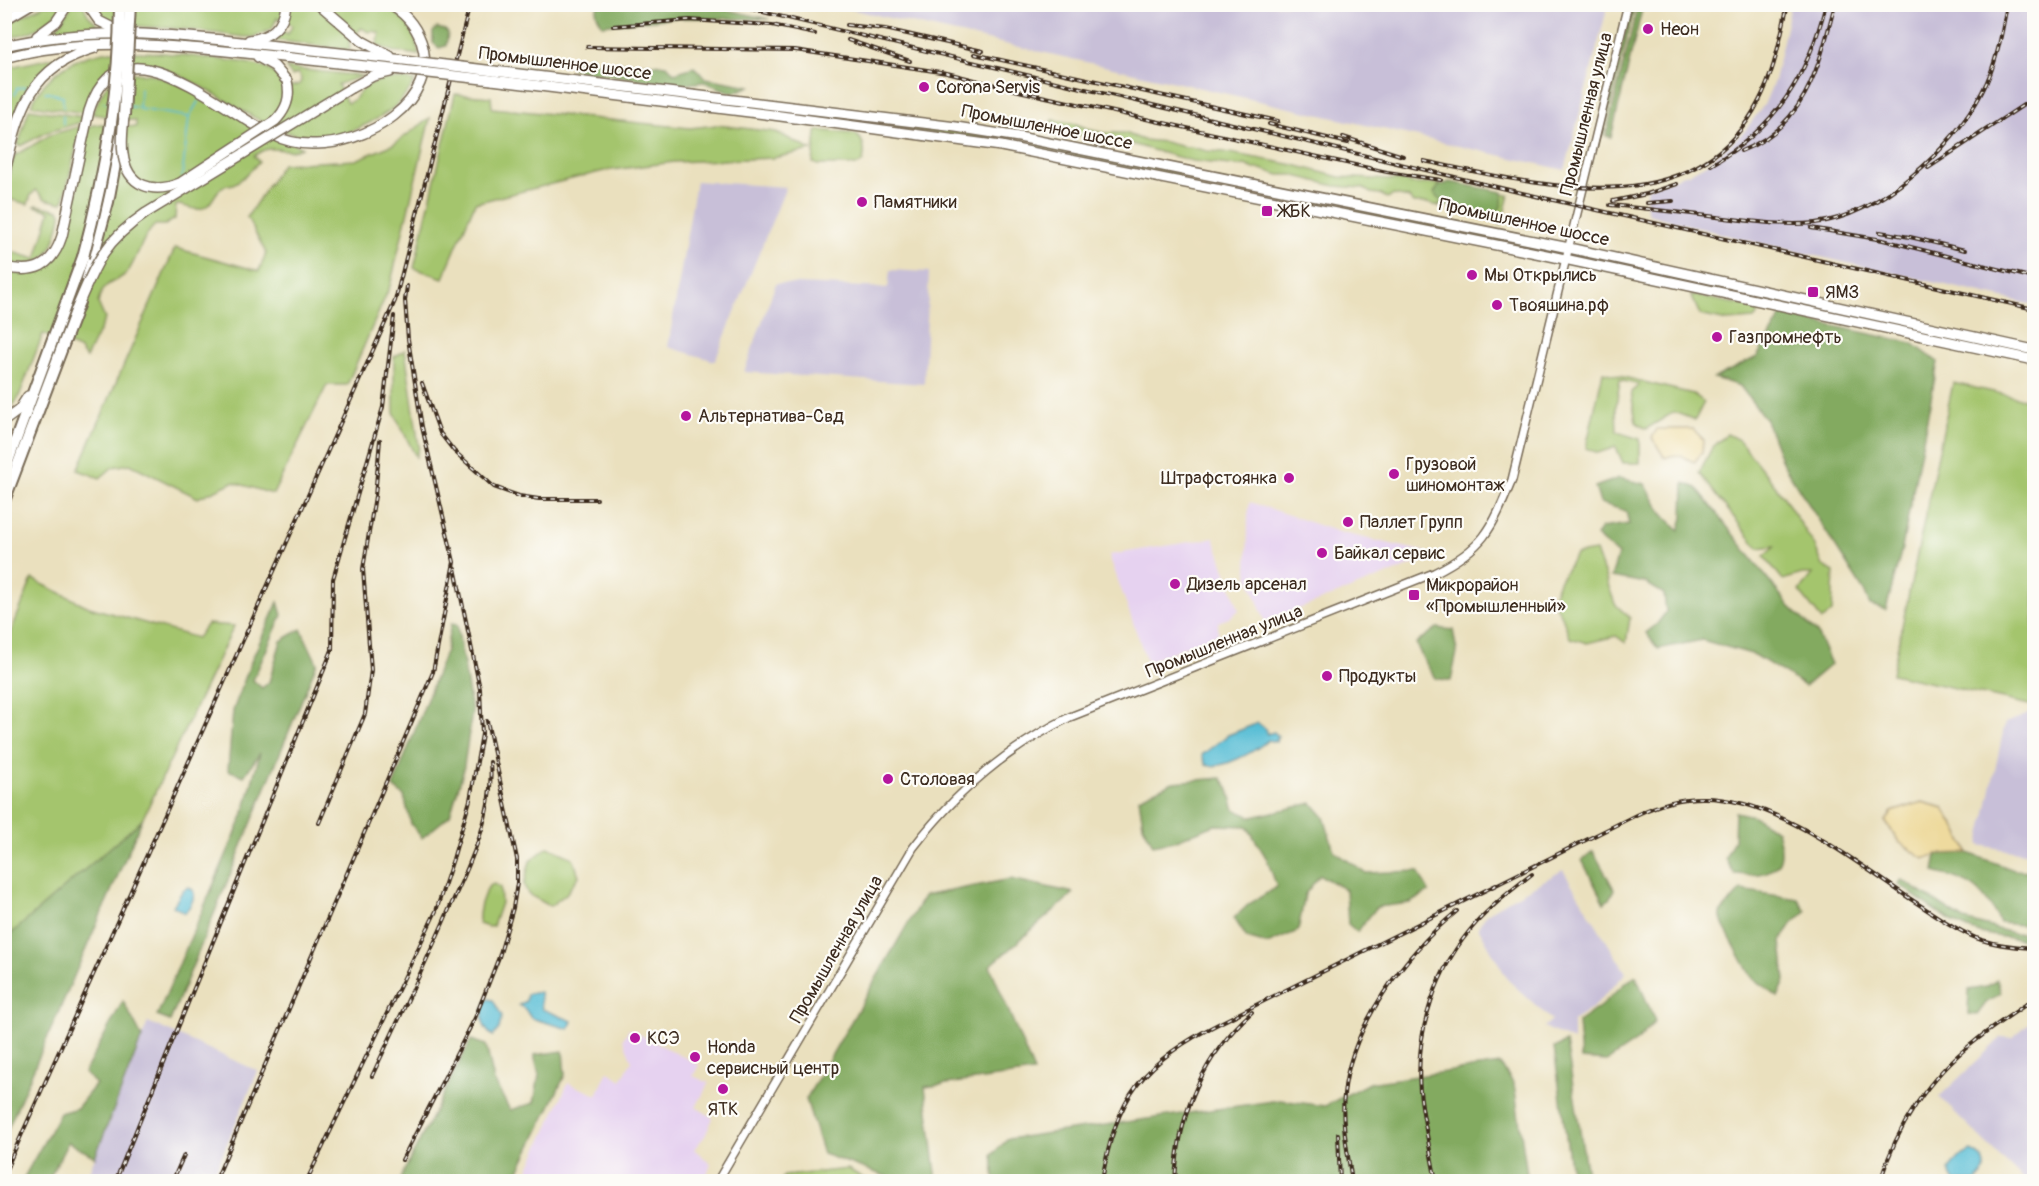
<svg xmlns="http://www.w3.org/2000/svg" width="2039" height="1186" font-family="Pangolin,sans-serif">
  <style>
    .built { fill: #e6d2f0 }
    .industrial { fill: #c8bfd8 }
    .green { fill: #a4c56d; stroke: #707846; stroke-width: 1.5 }
    .forest { fill: #83aa60; stroke: #5f6a3f; stroke-width: 1.5 }
    .sand { fill: #eeda9e; stroke: #94825e; stroke-width: 1.5 }
    .water { fill: #58bed5; stroke: #4a747a; stroke-width: 1.5 }
    .lines { fill: none; stroke-linecap: round; stroke-linejoin: round }
    .stream { stroke: #58bed5; stroke-width: 1.5 }
    .minor-casing { stroke: #786a56; stroke-width: 10 }
    .major-casing { stroke: #786a56; stroke-width: 12 }
    .highway-casing { stroke: #786a56; stroke-width: 14 }
    .minor { stroke: #fff; stroke-width: 7 }
    .major { stroke: #fff; stroke-width: 9 }
    .highway { stroke: #fff; stroke-width: 10 }
    .rail-casing { stroke: #3b2a1e; stroke-width: 4 }
    .rail { stroke: #fdfcf7; stroke-width: 1.5; stroke-dasharray: 4.5; stroke-linecap: butt }
    .major-bridge-casing { stroke: #786a56; stroke-width: 12; stroke-linecap: butt }
    .highway-bridge-casing { stroke: #786a56; stroke-width: 14; stroke-linecap: butt }
    .major-bridge { stroke: #fff; stroke-width: 9 }
    .highway-bridge { stroke: #fff; stroke-width: 10 }
    .poi-dot { fill: #b5179e; stroke: #fdfcf7; stroke-width: 2 }
    .labels { text-anchor: middle; stroke-width: 4.5; stroke-linejoin: round; paint-order: stroke }
    .poi-label { font-size: 18px; fill: #3b2a1e; stroke: #fdfcf7; text-anchor: start }
    .street-label { font-size: 18px; fill: #3b2a1e; stroke: #fdfcf7 }
  </style>
  <rect width="100%" height="100%" fill="#fdfcf7"/>
  <filter id="ink" filterUnits="userSpaceOnUse"><feTurbulence type="fractalNoise" baseFrequency=".0167" numOctaves="2"/><feDisplacementMap in="SourceGraphic" scale="12" xChannelSelector="R" yChannelSelector="G"/><feConvolveMatrix kernelMatrix="1 2 1 2 8 2 1 2 1" color-interpolation-filters="sRGB"/></filter>
  <filter id="wash" filterUnits="userSpaceOnUse"><feTurbulence type="fractalNoise" baseFrequency=".008" numOctaves="4" result="noise"/><feDisplacementMap in="SourceGraphic" scale="24" xChannelSelector="R" yChannelSelector="G"/><feGaussianBlur stdDeviation="1.35" result="paint"/><feColorMatrix in="noise" values="0 0 0 0 0 0 0 0 0 0 0 0 0 0 0 0 0 1.4 0 .05"/><feComposite in="paint" operator="in"/></filter>
  <g filter="url(#wash)">
    <rect width="100%" height="100%" fill="#eae0be"/>
    <g class="built">
      <path d="M1250 502 1342 533 1426 552 1430 558 1265 622 1247 572 1248 516Z"/>
      <path d="M1214 538 1239 610 1229 618 1218 622V634L1147 662 1109 555Z"/>
      <path d="M629 1029 699 1065 693 1076 709 1083 696 1107 713 1118 705 1136 694 1149 711 1164 704 1181H523L568 1083 597 1095 608 1071 621 1080 632 1061 623 1039Z"/>
    </g>
    <g class="industrial">
      <path d="M832 5H1608L1565 170Z"/>
      <path d="M1791 5H2034V305L1737 238 1651 215 1647 211 1646 196 1648 187 1688 174 1708 163 1744 132 1764 105 1774 81Z"/>
      <path d="M696 181 786 187 715 361 668 347Z"/>
      <path d="M890 270 929 272 924 384 744 372 776 283 888 288Z"/>
      <path d="M2031 710 2034 711V855L1979 845 2005 723 2024 716Z"/>
      <path d="M1563 870 1626 973 1590 1010 1573 1021V1041L1544 1027 1552 1020 1508 980 1478 927 1486 915 1500 905Z"/>
      <path d="M2034 1019V1181H2025L1939 1097 2002 1037 2012 1038Z"/>
      <path d="M148 1022 258 1071 211 1181 85 1182Z"/>
    </g>
    <g class="green">
      <path d="M45 5H63C47 28 31 33 5 39L4 25Z"/>
      <path d="M72 5H83L88 15 100 27 53 31 62 21Z"/>
      <path d="M94 5H380C404 14 415 30 419 55L391 51 377 45 380 33 373 31 368 32 362 28 349 40 350 50 273 40 284 32 288 34 292 26 287 21 277 18 272 29 255 37H244L183 29 117 25 99 15Z"/>
      <path d="M111 51 164 53 242 62 264 67 276 74 283 89 300 84 301 79 298 73 292 76 286 68 363 76C354 80 346 80 338 85L347 103C358 99 354 98 361 91 374 77 398 78 415 81 403 102 390 112 369 123 344 137 317 141 289 133 228 116 119 0 84 113L31 105C46 73 76 55 111 51Z"/>
      <path d="M66 55C24 79 17 110 5 153V68Z"/>
      <path d="M133 73 151 74 179 84 302 148C291 153 283 149 273 149 266 148 260 152 254 156L259 161C253 169 242 180 233 184 230 185 226 185 224 186 213 192 213 207 200 209 191 211 185 204 176 205L175 219 165 225H155C141 238 139 255 129 270 118 286 105 275 98 303L105 319 86 358 79 349 43 334 18 399 5 415V272C18 274 32 276 45 269 71 253 83 157 89 126L101 124 136 127V121L92 114C103 91 105 77 133 73Z"/>
      <path d="M455 94 491 97 492 108 690 128 717 125 776 132 811 150 773 158 674 162 604 171 475 203 443 278 414 268Z"/>
      <path d="M29 109 83 117 82 122 45 133 21 146 18 145Z"/>
      <path d="M430 118 390 286 347 385H327L273 494 233 482 198 498 130 464 113 467 100 478 78 470 175 248 259 271 266 253 247 217 282 164 356 160 394 144Z"/>
      <path d="M1053 120 1076 124 1091 130 1104 133H1125L1143 140 1165 142 1184 147H1191L1207 151 1224 152 1294 165 1339 177 1406 181 1411 184H1438L1509 195 1501 225C1489 217 1467 199 1452 201 1446 201 1445 205 1438 204L1442 207 1427 203H1413L1409 198 1394 195 1387 198 1380 194 1371 193 1362 188 1335 186 1292 175H1279L1261 169H1254L1245 165 1240 166 1192 161 1106 137 1079 135 1074 134 1067 127 1063 129 1050 125Z"/>
      <path d="M890 122 1008 139 1180 173 1179 178 988 140 889 127Z"/>
      <path d="M81 126 64 200 61 203 45 199 36 190 31 195 28 204 8 199 5 213V191L14 156 50 135Z"/>
      <path d="M818 130 855 134C865 140 866 153 862 163L857 165H818L813 163 816 133Z"/>
      <path d="M1217 180 1549 248 1553 251 1551 253 1216 185Z"/>
      <path d="M37 205 59 210 61 213C61 221 58 228 56 236 47 264 31 268 5 263V250L36 259 50 211 35 206Z"/>
      <path d="M1586 256 2022 352 2025 353 1991 348 1584 259 1582 257Z"/>
      <path d="M1691 295 1762 309 1754 319 1727 321 1700 315Z"/>
      <path d="M405 350 419 447 416 457 394 413V357Z"/>
      <path d="M1603 372 1693 394 1704 402 1695 420 1674 412 1646 429 1636 422 1631 392 1639 385 1620 380 1616 407 1617 432 1640 439V463H1623L1616 447 1598 453 1586 448Z"/>
      <path d="M1953 383 2034 401V706L1892 674Z"/>
      <path d="M1727 434 1739 440 1783 496 1815 546 1823 566 1834 572 1832 612 1822 620 1799 591 1813 574H1802L1783 580 1764 556 1775 546 1758 548 1699 473 1712 448Z"/>
      <path d="M1596 551 1615 604 1630 618 1626 643 1616 636 1587 643 1570 638 1562 616 1552 601 1559 581 1576 554Z"/>
      <path d="M32 579 89 607 197 638 207 624 234 626 142 820 5 939V647Z"/>
      <path d="M548 847 573 858 579 876 566 894 550 906 528 894 524 885 530 861Z"/>
      <path d="M494 884 500 887 501 903 493 926 488 927 479 924C478 910 481 898 489 886Z"/>
      <path d="M848 1169 868 1181H781L784 1176Z"/>
    </g>
    <g class="forest">
      <path d="M704 5 769 19 674 18 602 25 596 13 598 5Z"/>
      <path d="M1632 5H1635L1603 135H1599Z"/>
      <path d="M1638 5H1643L1611 137 1606 136Z"/>
      <path d="M437 28 445 30 448 33 446 46 439 48 433 43V32Z"/>
      <path d="M577 61 667 65 674 73 694 67 706 78 750 86 733 93 704 82 678 85 571 69Z"/>
      <path d="M1450 182 1503 192 1502 204 1497 214C1479 218 1466 205 1446 206L1434 193 1439 186Z"/>
      <path d="M1782 315 1912 343 1938 362 1902 548 1886 610 1870 605 1864 591 1783 464 1766 420 1740 386 1714 378 1757 357Z"/>
      <path d="M1619 478 1645 484 1661 512 1679 531 1683 518 1684 483 1697 488 1789 606 1817 633 1831 664 1805 686 1755 655 1702 640 1658 649 1646 633 1657 624 1666 612 1664 594 1646 583 1611 577 1618 555 1596 536 1601 528 1629 524 1626 511 1600 503 1595 487Z"/>
      <path d="M278 602 282 615 253 680 262 688 269 682 281 641 301 629 317 663 170 1021 157 1016 243 816 260 753 244 776 228 770 233 711 252 659Z"/>
      <path d="M451 624 457 625 472 712 463 772 450 815 422 838 411 824 404 796 393 787 446 650Z"/>
      <path d="M1437 628 1453 630 1457 652 1451 681 1435 678 1422 657 1416 643Z"/>
      <path d="M1221 778 1228 787 1235 810 1252 817 1312 803 1324 817 1334 851 1366 873 1418 871 1429 892 1410 903 1377 907 1357 932 1348 924 1346 890 1320 875 1305 894 1298 931 1267 944 1247 938 1234 918 1249 904 1277 887 1267 859 1247 826 1215 825 1174 841 1153 845 1143 825 1139 798 1173 782Z"/>
      <path d="M1735 812 1754 816 1777 831C1779 838 1781 845 1781 851 1782 876 1752 876 1735 874L1725 859 1734 840Z"/>
      <path d="M142 820 5 1135V939Z"/>
      <path d="M1593 851 1614 889 1609 899 1604 903 1582 860Z"/>
      <path d="M1968 853 2014 870 2034 871V926L2000 923C1982 887 1972 882 1934 872L1937 854Z"/>
      <path d="M1011 879 1074 893 990 966 1034 1072 925 1087 937 1181H899L823 1154 806 1099 924 896Z"/>
      <path d="M1902 880 1964 920 2013 933 2034 934 2032 941C2015 938 1997 937 1980 933 1950 925 1924 902 1898 884Z"/>
      <path d="M1741 890 1798 899 1806 911 1792 924 1781 941 1785 981 1778 997 1751 976 1723 925 1720 913Z"/>
      <path d="M1636 976 1655 1021 1638 1040 1607 1061 1581 1059 1578 1022 1602 1005 1625 983Z"/>
      <path d="M1997 980 2001 993 1986 1003 1977 1015 1968 1014 1969 990 1986 987Z"/>
      <path d="M123 1001 142 1037 95 1157 68 1142 48 1181H22L60 1113 77 1108 96 1084 84 1073Z"/>
      <path d="M471 1040 486 1045 494 1081 510 1110 534 1103 539 1075 534 1055 563 1051 565 1075 514 1181H399Z"/>
      <path d="M1566 1042 1588 1181H1572L1554 1048Z"/>
      <path d="M1500 1064 1514 1084 1528 1181H995L992 1155 1008 1139 1280 1100 1325 1106 1369 1083Z"/>
    </g>
    <g class="sand">
      <path d="M1657 429H1693L1703 439 1702 453 1694 462C1683 457 1676 452 1665 458L1652 438Z"/>
      <path d="M1922 802 1944 808 1959 833 1968 853 1937 854 1924 859 1899 842 1885 821 1892 812Z"/>
    </g>
    <g class="water">
      <path d="M1258 723 1266 730 1267 734 1274 732 1278 736 1276 742 1268 740C1256 751 1222 770 1206 765L1202 755 1228 735Z"/>
      <path d="M188 887 193 890C196 898 190 906 185 913L173 906 183 890Z"/>
      <path d="M540 992 542 1009 572 1021 569 1029 531 1018 525 1009 519 1005 526 1001 527 994Z"/>
      <path d="M488 999 493 1000 502 1016 499 1029 493 1036C480 1028 480 1010 488 999Z"/>
      <path d="M1971 1151C1981 1156 1986 1160 1985 1171L1976 1181H1956L1951 1177 1949 1170 1958 1158Z"/>
    </g>
    <g class="lines">
      <g class="stream">
        <path d="M140 89 139 109 189 117"/>
        <path d="M45 92 63 96V107"/>
        <path d="M15 95 17 88 26 87"/>
        <path d="M103 102 108 103"/>
        <path d="M128 106 138 108"/>
        <path d="M63 116V124"/>
        <path d="M4 128 10 107"/>
        <path d="M182 177 189 117 199 100"/>
      </g>
    </g>
  </g>
  <g filter="url(#ink)">
    <g class="lines">
      <defs>
        <path id="minor" d="M717 1182 913 848C955 793 1007 748 1070 717L1434 573C1484 548 1491 531 1512 480L1628 4"/>
        <g id="major">
          <path d="M87 4 99 21 117 30"/>
          <path d="M319 4 362 41 390 56"/>
          <path d="M4 20 31 4"/>
          <path d="M37 36 56 22 68 4"/>
          <path d="M249 40C270 38 284 26 286 4"/>
          <path d="M4 46C89 26 173 34 258 44 307 49 355 55 404 60"/>
          <path d="M258 57 274 66 287 81"/>
          <path d="M4 58C83 36 166 45 246 53 298 59 350 64 402 70"/>
          <path d="M494 71 956 127 1019 137 1569 248 2034 350"/>
          <path d="M492 80 773 115 1001 146 1546 255 2034 360"/>
          <path d="M351 88 373 76 390 72"/>
          <path d="M4 175C19 114 27 67 95 48"/>
          <path d="M4 267C35 274 52 267 62 236L89 111C120 12 221 111 273 135 285 141 299 144 312 144 363 146 442 102 421 41 415 25 404 12 388 4"/>
          <path d="M4 421 19 410 28 396"/>
        </g>
        <g id="highway">
          <path d="M87 279 108 202 120 137"/>
          <path d="M4 472 83 257"/>
          <path d="M4 501 79 303"/>
        </g>
      </defs>
      <use href="#minor" class="minor-casing"/>
      <use href="#major" class="major-casing"/>
      <use href="#highway" class="highway-casing"/>
      <use href="#minor" class="minor"/>
      <use href="#major" class="major"/>
      <use href="#highway" class="highway"/>
      <defs>
        <g id="rail">
          <path d="M729 4 1522 193 2034 309"/>
          <path d="M847 25 885 29 983 51"/>
          <path d="M613 26 689 20 772 25 815 34"/>
          <path d="M848 40 910 61"/>
          <path d="M587 47 795 50 947 73 1023 92 1387 172 1441 180"/>
          <path d="M974 54 1278 121"/>
          <path d="M1269 124 1348 143"/>
          <path d="M1343 137 1403 156"/>
          <path d="M1741 151C1806 126 1819 66 1835 4"/>
          <path d="M1424 161C1535 184 1694 229 1759 101 1775 71 1780 37 1788 4"/>
          <path d="M1711 165C1776 128 1808 76 1826 4"/>
          <path d="M1928 168 2034 98"/>
          <path d="M1613 201 1647 194 1677 184"/>
          <path d="M1647 203 1673 201"/>
          <path d="M1610 205C1651 209 1692 214 1733 219 1760 222 1787 226 1815 223 1880 215 1953 149 1982 92 1996 66 2002 34 2007 4"/>
          <path d="M1811 228 1883 240 2034 278"/>
          <path d="M1880 232 1910 237 1965 250"/>
          <path d="M422 383 440 433 454 451 494 487 519 496 539 499H597"/>
          <path d="M319 823 365 714 371 670 363 569 375 496 380 440"/>
          <path d="M372 1076C397 1023 423 969 447 914 468 867 495 816 490 762"/>
          <path d="M1338 1134 1340 1182"/>
          <path d="M402 1160 475 1018 499 957 513 908 517 883V859L487 721"/>
          <path d="M4 1174 395 301 470 4"/>
          <path d="M115 1182 332 650 333 579 383 407 394 316"/>
          <path d="M172 1182 184 1155"/>
          <path d="M215 1182 433 672 454 562 422 427 408 339 405 300 407 286"/>
          <path d="M306 1182 436 911 453 859 470 800 482 734 480 689 455 568"/>
          <path d="M1102 1182C1114 1097 1145 1061 1220 1023L1636 815C1657 805 1678 798 1702 798 1773 797 1852 859 1909 898 1931 912 1952 928 1976 938 1995 945 2015 947 2034 948"/>
          <path d="M1175 1182C1178 1114 1202 1057 1252 1012"/>
          <path d="M1352 1182C1348 1153 1341 1123 1344 1095 1350 1027 1405 954 1457 911"/>
          <path d="M1436 1182C1431 1152 1423 1121 1420 1091 1415 1031 1436 967 1477 922 1493 904 1513 889 1532 874"/>
          <path d="M1880 1182C1896 1128 1929 1076 1974 1042 1993 1026 2014 1013 2034 999"/>
        </g>
      </defs>
      <use href="#rail" class="rail-casing"/>
      <use href="#rail" class="rail"/>
      <defs>
        <g id="major-bridge">
          <path d="M404 60 494 71"/>
          <path d="M402 70 492 80"/>
          <path d="M124 116C123 128 121 142 123 154 127 187 153 194 180 183L275 121C287 109 291 97 287 81"/>
          <path d="M76 310C95 265 103 242 146 213L351 88"/>
        </g>
        <g id="highway-bridge">
          <path d="M124 116 130 4"/>
          <path d="M83 257C105 175 120 90 120 4"/>
        </g>
      </defs>
      <use href="#major-bridge" class="major-bridge-casing"/>
      <use href="#highway-bridge" class="highway-bridge-casing"/>
      <use href="#major-bridge" class="major-bridge"/>
      <use href="#highway-bridge" class="highway-bridge"/>
    </g>
  </g>
  <g class="poi-dot">
    <circle cx="1648" cy="29" r="6"/>
    <circle cx="924" cy="87" r="6"/>
    <circle cx="862" cy="202" r="6"/>
    <rect x="1261" y="205" width="12" height="12" rx="3"/>
    <circle cx="1472" cy="275" r="6"/>
    <rect x="1807" y="286" width="12" height="12" rx="3"/>
    <circle cx="1497" cy="305" r="6"/>
    <circle cx="1717" cy="337" r="6"/>
    <circle cx="686" cy="416" r="6"/>
    <circle cx="1394" cy="474" r="6"/>
    <circle cx="1289" cy="478" r="6"/>
    <circle cx="1348" cy="522" r="6"/>
    <circle cx="1322" cy="553" r="6"/>
    <circle cx="1175" cy="584" r="6"/>
    <rect x="1408" y="589" width="12" height="12" rx="3"/>
    <circle cx="1327" cy="676" r="6"/>
    <circle cx="888" cy="779" r="6"/>
    <circle cx="635" cy="1038" r="6"/>
    <circle cx="695" cy="1057" r="6"/>
    <circle cx="723" cy="1089" r="6"/>
  </g>
  <g class="labels">
    <g class="poi-label">
      <text x="1660" y="35">Неон</text>
      <text x="936" y="93">Corona Servis</text>
      <text x="874" y="208">Памятники</text>
      <text x="1279" y="217">ЖБК</text>
      <text x="1484" y="281">Мы Открылись</text>
      <text x="1825" y="298">ЯМЗ</text>
      <text x="1509" y="311">Твояшина.рф</text>
      <text x="1729" y="343">Газпромнефть</text>
      <text x="698" y="422">Альтернатива-Свд</text>
      <text x="1406" y="470">Грузовой<tspan x="1406" dy="21">шиномонтаж</tspan></text>
      <text x="1277" y="484" text-anchor="end">Штрафстоянка</text>
      <text x="1360" y="528">Паллет Групп</text>
      <text x="1334" y="559">Байкал сервис</text>
      <text x="1187" y="590">Дизель арсенал</text>
      <text x="1426" y="591">Микрорайон<tspan x="1426" dy="21">«Промышленный»</tspan></text>
      <text x="1339" y="682">Продукты</text>
      <text x="900" y="785">Столовая</text>
      <text x="647" y="1044">КСЭ</text>
      <text x="707" y="1053">Honda<tspan x="707" dy="21">сервисный центр</tspan></text>
      <text x="723" y="1115" text-anchor="middle">ЯТК</text>
    </g>
    <g class="street-label">
      <text transform="translate(565 63) rotate(7)" y="6">Промышленное шоссе</text>
      <text transform="translate(1586 114) rotate(-76)" y="6">Промышленная улица</text>
      <text transform="translate(1047 127) rotate(11)" y="6">Промышленное шоссе</text>
      <text transform="translate(1524 222) rotate(12)" y="6">Промышленное шоссе</text>
      <text transform="translate(1224 641) rotate(-22)" y="6">Промышленная улица</text>
      <text transform="translate(836 949) rotate(-60)" y="6">Промышленная улица</text>
    </g>
  </g>
  <rect width="2039" height="1186" fill="none" stroke="#fdfcf7" stroke-width="24"/>
</svg>
